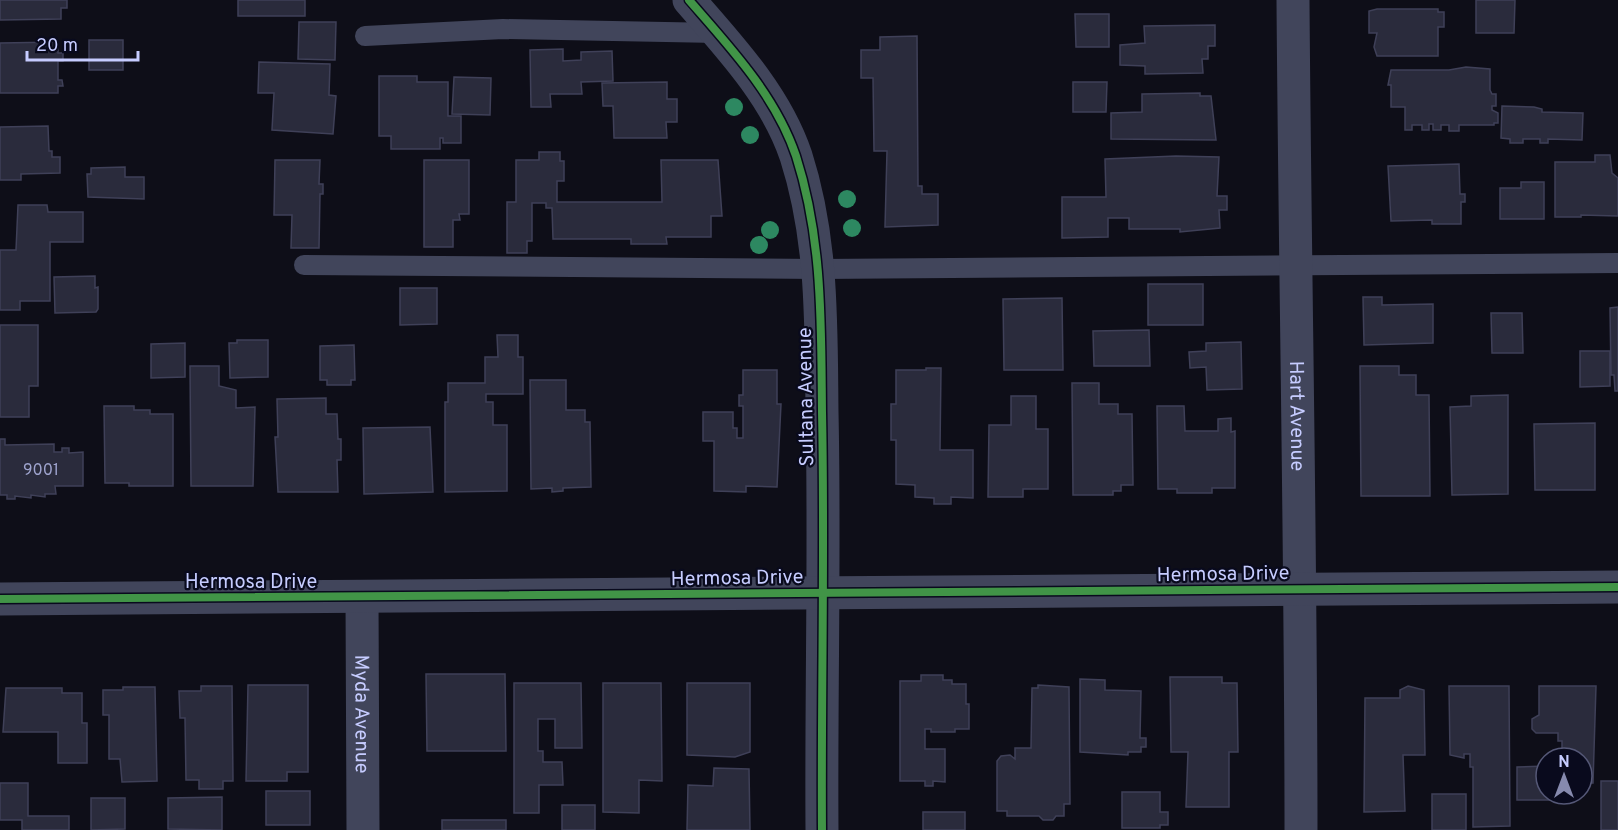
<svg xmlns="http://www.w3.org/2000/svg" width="1618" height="830" font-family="Overpass,sans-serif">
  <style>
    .building { fill: #2a2b3c; stroke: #3f4058; stroke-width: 1.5 }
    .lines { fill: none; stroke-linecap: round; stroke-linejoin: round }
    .lane { stroke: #41455b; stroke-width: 20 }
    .street { stroke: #41455b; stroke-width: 33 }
    .cycleway-casing { stroke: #090a1d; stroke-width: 11 }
    .cycleway { stroke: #419447; stroke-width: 8 }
    .tree { fill: #2d8861 }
    .labels { text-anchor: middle; stroke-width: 4.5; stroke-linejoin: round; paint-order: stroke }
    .number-label { font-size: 16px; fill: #9fa4ce }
    .street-label { font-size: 20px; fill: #c6ccff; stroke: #090a1d }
  </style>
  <rect width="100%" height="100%" fill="#0e0e18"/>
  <g class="building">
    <path d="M0 0H67V8H61V19L0 20Z"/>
    <rect x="238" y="0" width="67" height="16"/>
    <path d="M1476 0H1515L1514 33H1476Z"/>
    <path d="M1377 9H1438V12H1444V27H1438V56H1377L1374 47 1377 33H1369V11Z"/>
    <path d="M1075 14H1109V47H1076Z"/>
    <path d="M299 22H336L335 60 298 59Z"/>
    <path d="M1215 25V46H1208V59H1202L1203 73 1145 74V66L1120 65V45L1145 43 1144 26Z"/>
    <path d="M917 36 918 186H922V194H938V225L885 227 887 151H874L873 78H861V50H880V37Z"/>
    <rect x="89" y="40" width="34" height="30"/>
    <path d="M58 42V53H63V61H58V80H62L63 86H58V93H0V43Z"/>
    <path d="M563 49V61L581 60V52L612 51 613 81 581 82 582 94H550L551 107H531L530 50Z"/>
    <path d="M259 62 330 64 329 95 336 96 333 134 272 130 274 93H258Z"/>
    <path d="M1466 67 1490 69V90L1492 94H1496V106H1492V110L1498 113V123H1494V125H1459V131H1449V125H1441V130H1433V124H1429V130H1422V125H1412V130H1405V107H1391V85H1388L1391 70H1449Z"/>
    <path d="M379 76H417V82H448V116H461V143H443V138H440V149H391V136H379Z"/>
    <path d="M454 77 491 78 490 115 452 114Z"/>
    <path d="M667 82V99H677V122H666L667 138H614L613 106H603L602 83Z"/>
    <path d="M1073 82H1107L1106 112H1073Z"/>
    <path d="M1200 93V96H1211L1216 140 1111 139V113L1142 112V94Z"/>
    <path d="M1502 106 1534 107 1542 109V112L1583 113 1582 140 1548 139V143H1540V139H1523V143H1510V139L1501 138Z"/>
    <path d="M48 126 49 151H52V157H60V173L21 174V180H0V127Z"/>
    <path d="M539 152H560V161H564V181H557V202H662L661 160H718L722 216H711V237H666L667 244H631V239H553L552 208H546V203H532V241H527V253H507V202H516V160H539Z"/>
    <path d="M1595 155H1610L1612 173 1618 178V216L1581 215V217H1555V162H1595Z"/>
    <path d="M1176 156 1219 157 1217 196H1227V210H1219L1220 228 1180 232V229H1129V218H1108V237L1062 238V197H1106L1105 159Z"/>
    <path d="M275 160H320L319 184H323V194H320L319 248H291L292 215H274Z"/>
    <path d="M424 160H469V214H459L460 220H453V247H424Z"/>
    <path d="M1459 164 1460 194H1465V202H1461V224H1432V220L1391 221 1388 166Z"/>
    <path d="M125 167V177H144V199L88 197 87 174H91V168Z"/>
    <path d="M1521 182H1544V219H1500V188H1521Z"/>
    <path d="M18 205H47L48 212H83V242H50V301H20V310H0V250H16Z"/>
    <path d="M95 276V288L98 287V309L96 312 55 313 54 277Z"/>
    <rect x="1148" y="284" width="55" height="41"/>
    <path d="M400 288H437V324L400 325Z"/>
    <path d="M1363 297H1382V305L1433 304V343L1364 345Z"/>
    <path d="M1062 298 1063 370H1004L1003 299Z"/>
    <path d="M1618 307V391H1615L1614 375H1611L1610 308Z"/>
    <path d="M1491 313H1522L1523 353H1492Z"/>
    <path d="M0 325H38V386H29V417H0Z"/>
    <path d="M1149 330 1150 366H1094L1093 331Z"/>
    <path d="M497 335H518V357H523V394H486V402H493V425H507V491L445 492V402H448V383H485V357H498Z"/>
    <path d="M237 340H268V377L230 378 229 343H237Z"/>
    <path d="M1241 342 1242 389 1207 390 1206 367 1190 368 1189 352 1206 351V343Z"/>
    <path d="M185 343V377L151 378V344Z"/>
    <path d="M354 345 355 380H351V385H327V380H320V346Z"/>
    <path d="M1580 351H1610V386L1580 387Z"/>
    <path d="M190 366H219V386L236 390V408L255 407 253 486H191Z"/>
    <path d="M1360 366H1399V375H1416V395H1429L1430 496H1361Z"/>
    <path d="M926 368H941L940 450H973V498L951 497V504H934V498L915 497V485L896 484V440H891V404H896V370H926Z"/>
    <path d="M743 370H777V404H781L777 487 746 486V492L714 491V441H703V412H733V428H737V438H743V406H739V395H743Z"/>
    <path d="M530 380H566V410H585V422H590L591 487 563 488V491L552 492V488L531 489Z"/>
    <path d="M1072 383H1099V404H1118V414H1132L1133 485H1121V491H1113V495H1073Z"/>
    <path d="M1508 395V494L1452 495 1450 407 1471 406V396Z"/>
    <path d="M1011 396H1036V429H1048V489H1023V497H988L989 425H1011Z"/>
    <path d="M326 398V414H337L338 439H341V460H337L338 492H278L275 437H278L277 399Z"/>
    <path d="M104 406H134V410H150V414H173V486H129V483H105Z"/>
    <path d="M1157 406H1184L1185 431H1218V419L1231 418V432L1235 431V488H1212V493H1177V489H1158Z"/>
    <path d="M1595 423V490H1535L1534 424Z"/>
    <path d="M430 427 433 492 364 494 363 428Z"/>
    <path d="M0 439H5V445L54 444V452H62V448H69V453L83 452V486H55L56 494H45V497L31 495V498L15 496V499H7V495H0Z"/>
    <path d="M426 674H505L506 751H427Z"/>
    <path d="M921 675H943V680H952V684H966V704H969V729H955V732H931V729H925V749H945V782L933 781V786H925V781H900V681H921Z"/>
    <path d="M1170 677H1222V683H1237L1238 752H1229V807H1186L1188 752H1171Z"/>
    <path d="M1080 679 1105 680V690L1141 691 1140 738H1146V747H1141V752H1128V755L1080 752Z"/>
    <path d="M514 683H581L582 748H555V719H538V751H543V762H562L563 785H539V813H514Z"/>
    <path d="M603 683H661L662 781 639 780V813L603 812Z"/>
    <path d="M687 683H750V752L735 757 687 755Z"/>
    <path d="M248 685H308V772H287V781H246Z"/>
    <path d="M1038 685 1069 687 1070 804H1064V816H1056L1053 820H1043L1039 816H1007V811H997V761L1001 756 1010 755 1015 759V748H1031L1032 688H1038Z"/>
    <path d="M201 686H232L233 781H223V789H199V780H186L185 718H180L179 691H201Z"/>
    <path d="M1408 686 1424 690 1425 755H1403L1405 811 1364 812 1365 698H1400V690Z"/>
    <path d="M1449 686H1509L1510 826 1473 827V767H1470V754H1464V758L1450 755Z"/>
    <path d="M1539 686H1596L1593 783H1582V758H1562V741H1558V733H1536L1532 729V719L1539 715Z"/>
    <path d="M123 687H155L157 781 122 782 120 759H109V715H103V690H123Z"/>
    <path d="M6 688H62V693H82V723H87V763H58V732H3Z"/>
    <path d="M1546 766V794H1553V800H1517V767Z"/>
    <path d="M714 768 749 769 750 830H687L688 785 713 786Z"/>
    <rect x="1601" y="781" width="17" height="49"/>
    <path d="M0 783H28V816H69V830H22V820H0Z"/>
    <rect x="266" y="791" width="44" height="34"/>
    <path d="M1122 792H1160V812H1168V825H1160V828H1122Z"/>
    <rect x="1432" y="794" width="34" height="36"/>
    <path d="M222 797V830L168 829V798Z"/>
    <path d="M91 798H125V829L91 830Z"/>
    <rect x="562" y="805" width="33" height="25"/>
    <rect x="923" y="812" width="42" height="18"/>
    <rect x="442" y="820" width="64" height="10"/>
  </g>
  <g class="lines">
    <g class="lane">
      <path d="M365 36 503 29 718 33"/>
      <path d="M304 265 819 269 1618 263"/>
    </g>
    <g class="street">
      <path d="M689 0C730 47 776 96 796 156 823 240 821 325 822 412 825 552 821 691 822 830"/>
      <path id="s1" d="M1293 0C1295 277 1301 553 1301 830"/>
      <path id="s2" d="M362 597 363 830"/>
      <path d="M0 599 1618 587"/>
    </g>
    <defs>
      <g id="cycleway">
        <path d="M689 0C730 47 776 96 796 156 823 240 821 325 822 412 825 552 821 691 822 830"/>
        <path d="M0 599 1618 587"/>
      </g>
    </defs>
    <use href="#cycleway" class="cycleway-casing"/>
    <use href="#cycleway" class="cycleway"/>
  </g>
  <g class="tree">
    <circle cx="734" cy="107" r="9"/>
    <circle cx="750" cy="135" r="9"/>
    <circle cx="847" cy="199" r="9"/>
    <circle cx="852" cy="228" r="9"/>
    <circle cx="770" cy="230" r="9"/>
    <circle cx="759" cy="245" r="9"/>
  </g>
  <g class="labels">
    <g class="number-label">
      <text x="41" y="475">9001</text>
    </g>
    <g class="street-label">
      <text transform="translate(805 397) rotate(-91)" y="7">Sultana Avenue</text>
      <text dy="7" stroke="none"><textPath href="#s1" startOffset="416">Hart Avenue</textPath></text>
      <text transform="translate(1223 573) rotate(-1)" y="7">Hermosa Drive</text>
      <text transform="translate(737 577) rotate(-1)" y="7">Hermosa Drive</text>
      <text x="251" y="588">Hermosa Drive</text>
      <text dy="7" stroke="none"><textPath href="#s2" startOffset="117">Myda Avenue</textPath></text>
    </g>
  </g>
  <g transform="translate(1564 776)"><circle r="28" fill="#090a1d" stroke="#555877" stroke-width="1.5"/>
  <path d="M0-4.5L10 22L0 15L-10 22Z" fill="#868aae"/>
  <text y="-9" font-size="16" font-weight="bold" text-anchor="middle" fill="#c6ccff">N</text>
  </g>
  <path d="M27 51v9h111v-9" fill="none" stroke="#c6ccff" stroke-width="3"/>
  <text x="36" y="51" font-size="18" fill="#c6ccff" stroke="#090a1d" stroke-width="4.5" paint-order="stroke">20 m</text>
</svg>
